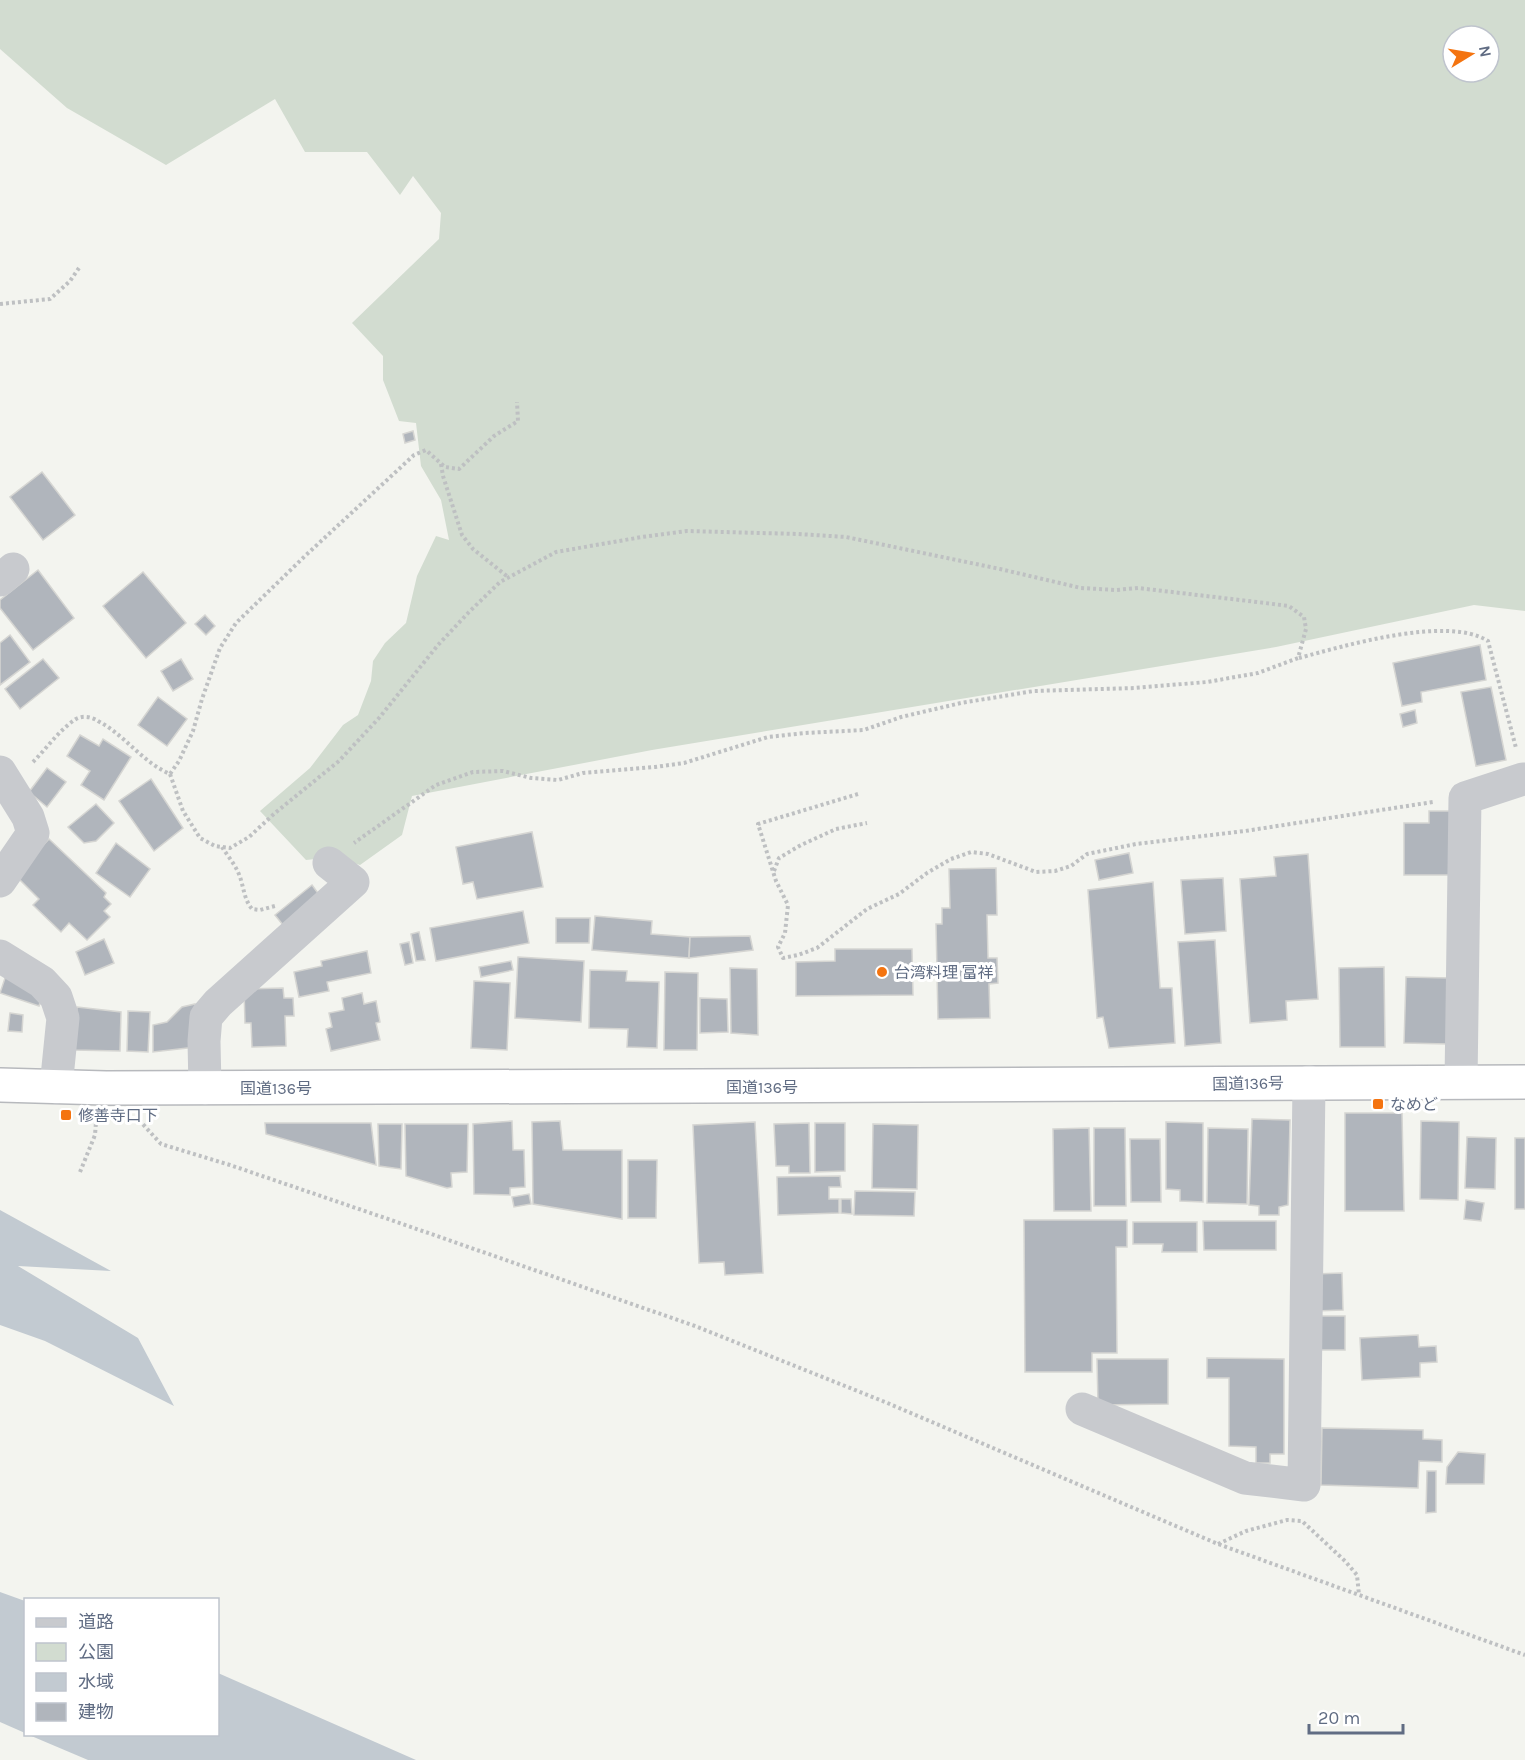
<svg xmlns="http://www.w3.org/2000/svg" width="1525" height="1760" font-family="Karla,'Noto Sans JP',sans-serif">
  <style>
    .green { fill: #d2dcd0; fill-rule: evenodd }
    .water { fill: #c2cad1 }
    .building { fill: #b0b5bc; stroke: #d5d5d2; stroke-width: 1.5 }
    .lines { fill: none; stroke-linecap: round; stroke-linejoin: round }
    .highway-casing { stroke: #b7b9bd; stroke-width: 36 }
    .path { stroke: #bec0c2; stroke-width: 4; stroke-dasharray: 3 3; stroke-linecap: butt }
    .minor { stroke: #c8cace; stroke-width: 33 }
    .highway { stroke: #fff; stroke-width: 33 }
    .poi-dot { fill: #f47410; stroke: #fff; stroke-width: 2 }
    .labels { text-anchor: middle; stroke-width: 6; stroke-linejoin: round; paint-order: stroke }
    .poi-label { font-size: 16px; fill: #606c83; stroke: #fff; text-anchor: start }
    .street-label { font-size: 16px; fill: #606c83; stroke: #fff }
  </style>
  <rect width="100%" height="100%" fill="#f3f4ef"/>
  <path class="green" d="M0 0H1525V611L1474 605 1276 647 652 750 412 796 402 835 360 865 335 857 306 860 260 811 310 768 343 725 358 715 371 681 373 661 385 643 406 623 417 576 436 536 449 540 441 500 421 466 416 423 399 421 383 380V356L352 323 439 239 441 213 413 176 400 195 367 152H305L275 99 166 165 67 108 0 49ZM1453 36H1489V72H1453Z"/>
  <g class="water">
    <path d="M0 1210 111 1271 18 1266 138 1338 174 1406 45 1341 0 1325Z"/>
    <path d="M0 1592 25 1601V1733L0 1722Z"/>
    <path d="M218 1673 416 1760H88L29 1735 218 1734Z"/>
  </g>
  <g class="building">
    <path d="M413 431 415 440 405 443 403 434Z"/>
    <path d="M42 472 75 515 43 540 10 497Z"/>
    <path d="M38 570 74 618 33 650 0 608V600Z"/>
    <path d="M143 572 186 623 146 658 103 606Z"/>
    <path d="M205 615 215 626 206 635 195 624Z"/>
    <path d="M10 635 30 662 0 685V643Z"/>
    <path d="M1480 645 1486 680 1421 692 1422 702 1402 706 1393 663Z"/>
    <path d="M43 659 59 678 20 709 5 689Z"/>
    <path d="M181 659 193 679 173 691 161 671Z"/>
    <path d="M1491 687 1506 760 1476 766 1461 692Z"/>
    <path d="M158 697 187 719 167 746 138 725Z"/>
    <path d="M1415 710 1417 723 1403 727 1400 714Z"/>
    <path d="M80 735 99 746 103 739 131 757 104 800 81 785 90 771 67 756Z"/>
    <path d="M47 768 66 782 47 807 29 792Z"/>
    <path d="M151 779 183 828 154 851 119 801Z"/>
    <path d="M96 804 114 823 96 841 84 843 68 827Z"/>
    <path d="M1429 811H1450V875H1404V823H1429Z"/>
    <path d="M532 832 543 887 477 899 473 882 463 884 456 847Z"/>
    <path d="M49 839 106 893 104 897 111 904 104 911 110 917 87 940 69 923 61 932 33 905 39 899 15 875Z"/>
    <path d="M116 843 150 869 130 897 96 873Z"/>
    <path d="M1129 853 1133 873 1099 880 1095 860Z"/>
    <path d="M1308 854 1318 999 1286 1001 1287 1020 1250 1023 1240 879 1276 876 1274 857Z"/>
    <path d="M996 868 997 915H987L988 958H997L998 983 989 984 990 1018 938 1019 936 924H942V908H950L949 869Z"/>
    <path d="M1223 878 1226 931 1185 934 1181 880Z"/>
    <path d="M1153 882 1160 988H1172L1175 1043 1109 1048 1103 1017 1097 1018 1088 890Z"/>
    <path d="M312 885 320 896 283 925 275 915Z"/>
    <path d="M523 911 529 943 436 961 430 928Z"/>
    <path d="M595 916 652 921 651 934 690 937 689 958 592 950Z"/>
    <path d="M556 918H590L589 943H556Z"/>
    <path d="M419 932 425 960 416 961 411 934Z"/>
    <path d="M750 936 753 950 689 958 690 937Z"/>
    <path d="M104 939 114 963 85 975 76 952Z"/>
    <path d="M1215 940 1221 1043 1185 1046 1178 942Z"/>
    <path d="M409 942 413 963 405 965 400 944Z"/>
    <path d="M835 949H912L913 995 796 996V962L835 961Z"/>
    <path d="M367 951 371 973 327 982 329 991 299 997 294 972 322 966 321 961Z"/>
    <path d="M518 957 584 961 581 1022 515 1018Z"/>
    <path d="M511 961 513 970 481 977 479 967Z"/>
    <path d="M1384 967 1385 1047H1340L1339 968Z"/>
    <path d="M730 968 757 969 758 1035 731 1033Z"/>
    <path d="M590 970 627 971 626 981 659 982 657 1048 627 1047 628 1029 589 1028Z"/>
    <path d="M7 972 44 988 39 1006 0 993Z"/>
    <path d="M665 972 698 973 697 1050H664Z"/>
    <path d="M1406 977 1449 978 1448 1044 1404 1043Z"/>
    <path d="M474 981 510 983 507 1050 471 1048Z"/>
    <path d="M283 988 284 998H293L294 1016H285L286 1046 252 1047 251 1023H245L244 989Z"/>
    <path d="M362 993 364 1004 376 1001 380 1022 376 1023 380 1040 331 1051 326 1029 332 1027 329 1013 344 1010 342 998Z"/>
    <path d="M700 998 727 999 728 1032 700 1033Z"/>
    <path d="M195 1004 198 1018 196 1047 153 1052V1025L167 1022 182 1007Z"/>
    <path d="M77 1007 121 1012 120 1051 74 1050Z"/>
    <path d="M128 1011 150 1012 148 1052 127 1051Z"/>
    <path d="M10 1013 23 1015 22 1032 8 1031Z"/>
    <path d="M1345 1113H1402L1404 1211H1345Z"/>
    <path d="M1252 1119 1290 1120 1288 1205 1279 1207V1215H1259V1206L1249 1205Z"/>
    <path d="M512 1121 513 1150H524L525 1187 510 1188V1195L474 1194 473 1124Z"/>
    <path d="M560 1121 563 1150H622V1219L533 1204 532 1122Z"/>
    <path d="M1421 1121 1459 1122 1458 1200 1420 1199Z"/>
    <path d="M755 1122 763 1273 725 1275 724 1262 699 1263 693 1125Z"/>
    <path d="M1166 1122 1203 1123V1202L1180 1201V1190L1166 1189Z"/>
    <path d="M265 1123H371L376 1165 266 1134Z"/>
    <path d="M809 1123 810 1173H789V1166H776L774 1124Z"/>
    <path d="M815 1123H845V1171L815 1172Z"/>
    <path d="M378 1124H402L401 1169 379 1166Z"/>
    <path d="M405 1124H468L467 1172 451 1173 452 1187 447 1188 406 1176Z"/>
    <path d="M873 1124 918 1125 917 1189 872 1188Z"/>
    <path d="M1089 1128 1091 1211H1054L1053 1129Z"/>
    <path d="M1094 1128H1125L1126 1206H1094Z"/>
    <path d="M1208 1128 1248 1129 1247 1204 1207 1203Z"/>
    <path d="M1467 1137 1496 1138 1495 1189 1465 1188Z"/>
    <rect x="1515" y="1138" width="10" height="71"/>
    <path d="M1130 1139H1160L1161 1202H1131Z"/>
    <path d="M628 1160H657L656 1218H628Z"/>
    <path d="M840 1176 841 1187H829V1199H839V1213L778 1215 777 1177Z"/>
    <path d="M855 1191 915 1192 914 1216 854 1215Z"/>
    <path d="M529 1194 531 1204 514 1207 512 1197Z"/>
    <path d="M841 1199H851L852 1214 841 1213Z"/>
    <path d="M1466 1200 1484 1203 1481 1221 1464 1219Z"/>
    <path d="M1024 1220H1127V1247H1116L1117 1353H1092V1372H1025Z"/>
    <path d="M1203 1221H1276V1250H1204Z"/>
    <path d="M1133 1222H1197V1252H1162L1163 1244H1133Z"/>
    <path d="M1342 1273 1343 1310 1315 1311 1314 1274Z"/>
    <path d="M1316 1316H1345V1350H1317Z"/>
    <path d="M1418 1335 1419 1347 1436 1346 1437 1362 1420 1363V1377L1362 1380 1360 1338Z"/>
    <path d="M1207 1358 1284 1359V1454H1270V1463H1256V1447L1229 1446V1378H1207Z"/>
    <path d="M1097 1359H1168V1404L1098 1405Z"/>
    <path d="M1322 1428 1423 1430V1439L1442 1440V1462L1419 1461 1418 1488 1321 1485Z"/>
    <path d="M1458 1452 1485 1454 1484 1484H1446L1447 1467Z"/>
    <path d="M1427 1471H1436V1512L1426 1513Z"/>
  </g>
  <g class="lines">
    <defs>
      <path id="highway" d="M0 1085 106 1088C579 1085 1052 1087 1525 1082"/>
    </defs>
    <use href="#highway" class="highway-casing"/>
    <g class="path">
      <path d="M0 304 50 299 70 281 79 268"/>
      <path d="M441 464 443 476 462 535 473 549 508 577"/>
      <path d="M1299 658C1344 646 1447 615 1488 641L1516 748"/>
      <path d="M33 762C47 748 59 730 76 719 83 715 92 717 98 721 125 735 142 762 170 774L179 761 193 731 202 699 220 648 236 623 305 556 414 455 426 450 445 467 459 469 494 436 518 421 517 402"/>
      <path d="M170 774 183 811 200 838 215 846 230 848 249 837 275 813 339 761 379 718 438 645 469 612 500 582 556 552 642 537 687 531 798 534 846 537 1000 569 1081 588 1116 590 1138 588 1257 602 1289 606 1304 617 1306 629 1298 658 1258 673 1207 682 1135 688 1034 691 961 703 901 717 864 730 805 733 768 737 684 763 655 767 583 773 558 780 531 778 503 771 473 772 436 785 354 843"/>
      <path d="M858 794 758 824 776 881 788 905 785 933 778 947 783 958 798 955 817 948 867 909 899 894 927 873 951 859 971 852 988 854 1036 872 1055 871 1071 866 1087 854 1136 844 1245 831 1433 802"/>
      <path d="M222 847C227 855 234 863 238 872 244 885 243 898 252 909L260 910 275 906"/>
      <path d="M774 871 779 858 801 845 836 829 867 823"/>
      <path d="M139 1120 161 1144 230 1165 391 1220 695 1326 885 1402 1218 1544 1525 1655"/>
      <path d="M80 1172 95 1135 96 1122"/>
      <path d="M1218 1544 1246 1531 1287 1520 1302 1521 1345 1561 1357 1575 1359 1595"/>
    </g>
    <g class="minor">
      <path d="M0 580 13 569"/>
      <path d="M0 772 28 817 33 833 0 881"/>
      <path d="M0 956 42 982 56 997 63 1018 56 1087"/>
      <path d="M1461 1082 1465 798 1523 779"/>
      <path d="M205 1088 204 1041 206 1017 218 1003 353 882 329 863"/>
      <path d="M1082 1409 1245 1478 1304 1485 1309 1082"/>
    </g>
    <use href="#highway" class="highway"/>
  </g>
  <g class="poi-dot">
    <circle cx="882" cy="972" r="6"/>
    <rect x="1372" y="1098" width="12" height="12" rx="3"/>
    <rect x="60" y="1109" width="12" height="12" rx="3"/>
  </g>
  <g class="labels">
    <g class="poi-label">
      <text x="894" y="978">台湾料理 富祥</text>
      <text x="1390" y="1110">なめど</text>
      <text x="78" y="1121">修善寺口下</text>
    </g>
    <g class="street-label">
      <text transform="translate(1248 1083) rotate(-1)" y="6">国道136号</text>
      <text x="762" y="1093">国道136号</text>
      <text x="276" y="1094">国道136号</text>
    </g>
  </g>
  <rect x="24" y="1598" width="195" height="138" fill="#ffffff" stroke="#bfc4cd" stroke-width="1.5"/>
  <rect x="36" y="1618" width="30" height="9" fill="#c8cace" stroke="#bfc4cd" stroke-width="1.5"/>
  <text x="78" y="1628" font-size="18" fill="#606c83">道路</text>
  <rect x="36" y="1643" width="30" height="18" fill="#d2dcd0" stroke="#bfc4cd" stroke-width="1.5"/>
  <text x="78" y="1658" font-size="18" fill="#606c83">公園</text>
  <rect x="36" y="1673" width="30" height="18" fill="#c2cad1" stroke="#bfc4cd" stroke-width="1.5"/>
  <text x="78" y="1688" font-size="18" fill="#606c83">水域</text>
  <rect x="36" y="1703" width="30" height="18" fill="#b0b5bc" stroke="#bfc4cd" stroke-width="1.5"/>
  <text x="78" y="1718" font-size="18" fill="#606c83">建物</text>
  <g transform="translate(1471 54) rotate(79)"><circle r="28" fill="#ffffff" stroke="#bfc4cd" stroke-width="1.5"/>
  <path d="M0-4.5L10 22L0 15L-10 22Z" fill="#f47410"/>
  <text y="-9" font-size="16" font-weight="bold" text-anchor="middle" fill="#606c83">N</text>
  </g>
  <path d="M1309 1724v9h94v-9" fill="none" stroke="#606c83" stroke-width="3"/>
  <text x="1318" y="1724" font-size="18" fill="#606c83" stroke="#ffffff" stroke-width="4.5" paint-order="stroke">20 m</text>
</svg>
